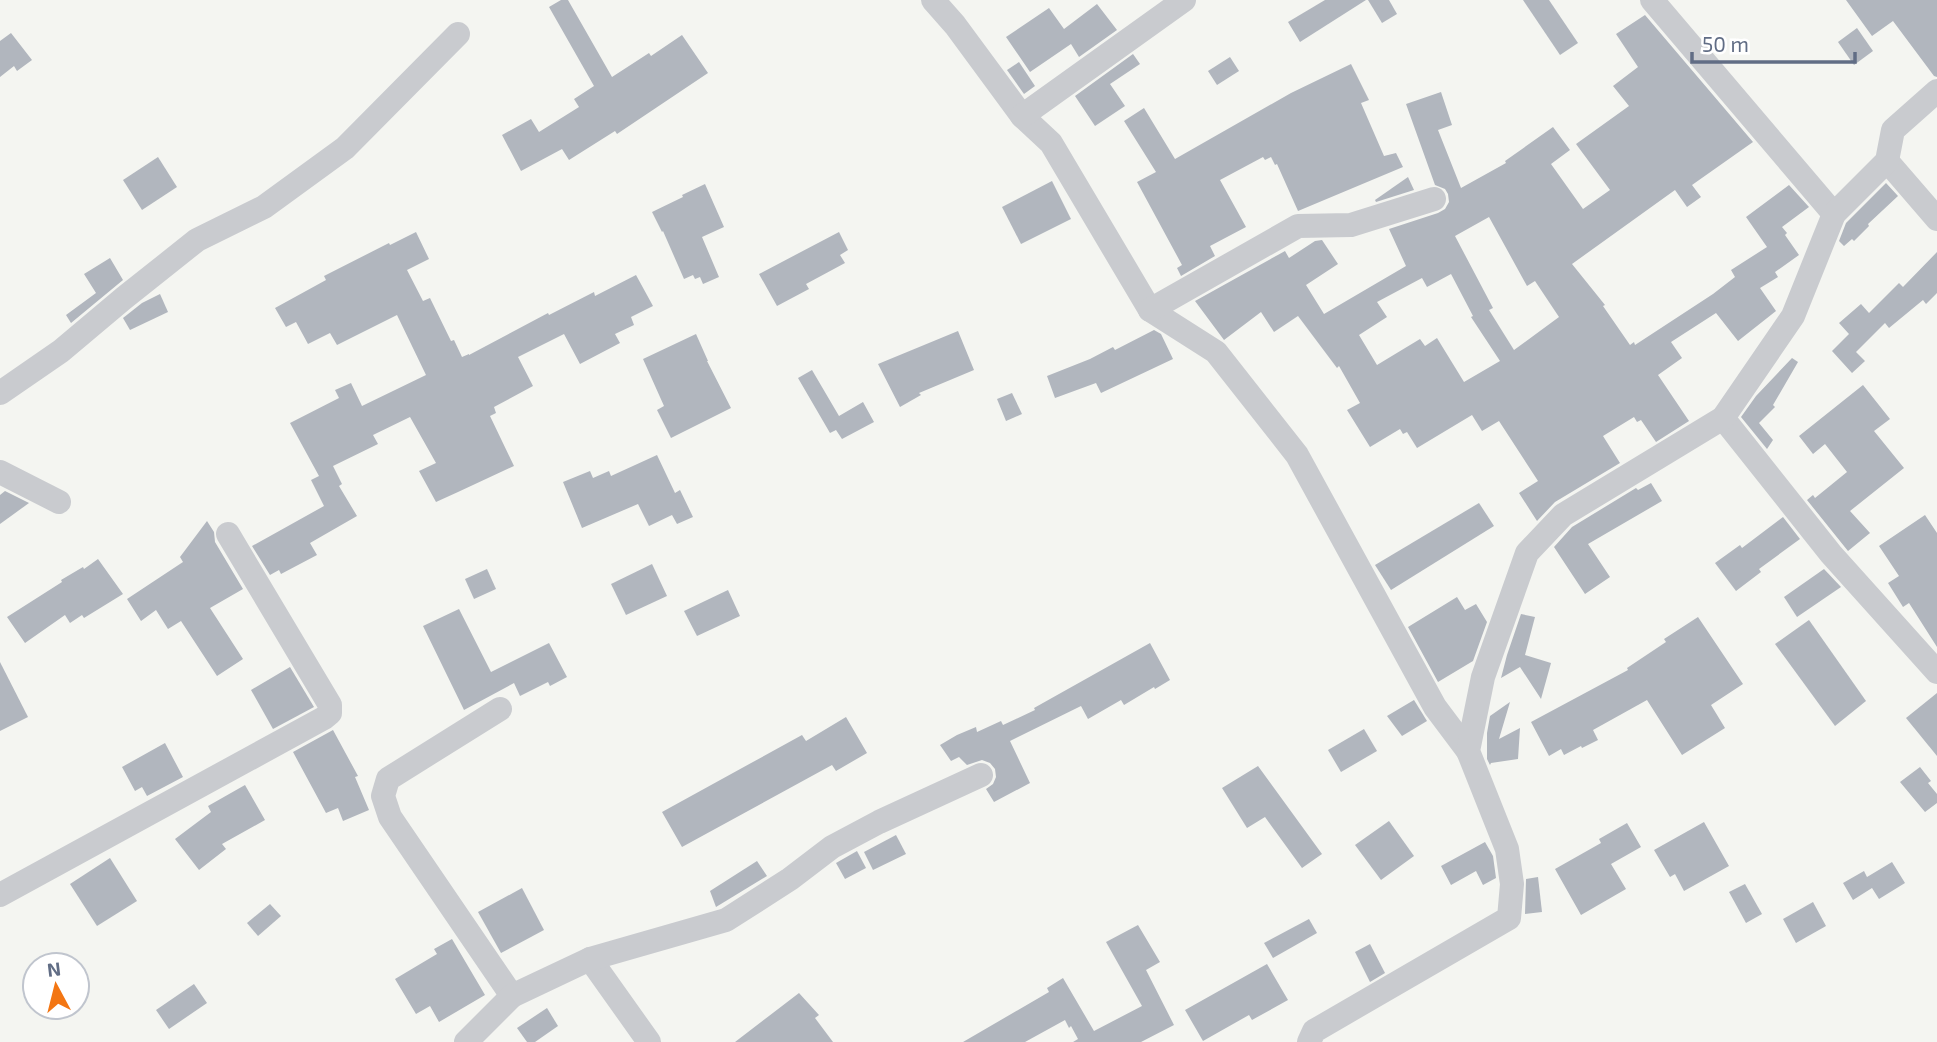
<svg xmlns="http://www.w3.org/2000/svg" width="1937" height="1042" font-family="'Exo 2',sans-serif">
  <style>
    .building { fill: #b1b6be; fill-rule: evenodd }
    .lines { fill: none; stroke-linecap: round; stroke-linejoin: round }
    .minor { stroke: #c9cbcf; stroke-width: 24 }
  </style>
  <rect width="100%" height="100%" fill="#f4f5f1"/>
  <g class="building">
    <path d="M561 0H568L612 77 649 53 651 56 682 35 708 73 617 134 615 131 569 160 562 149 521 171 502 135 531 119 539 132 579 107 574 99 594 86 549 7Z"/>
    <path d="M1325 0H1366L1300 42 1288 22Z"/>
    <path d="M1368 0H1389L1397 14 1382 23Z"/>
    <path d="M1523 0H1549L1578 43 1560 55Z"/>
    <path d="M1846 0H1937V77L1934 76 1893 21 1872 36Z"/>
    <path d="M1097 4 1117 30 1079 57 1071 44 1030 72 1006 37 1049 8 1064 29Z"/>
    <path d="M1645 15 1753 142 1692 185 1701 197 1687 207 1675 190 1572 264 1605 305 1603 306 1630 345 1634 342 1635 345 1713 294 1735 277 1731 270 1767 247 1746 217 1789 185 1809 207 1782 227 1787 233 1785 235 1799 255 1775 272 1778 277 1760 288 1776 311 1738 341 1716 313 1671 342 1682 358 1658 375 1689 421 1656 442 1641 420 1637 422 1634 417 1603 436 1620 463 1555 502 1537 521 1519 493 1538 481 1499 421 1482 431 1472 415 1417 448 1407 432 1403 434 1400 429 1370 447 1347 410 1360 403 1339 366 1337 368 1298 316 1274 332 1261 312 1224 340 1195 301 1285 251 1289 258 1315 241 1322 240 1338 264 1306 285 1324 314 1406 266 1389 229 1438 213 1445 209 1449 202 1448 194 1445 189 1435 185 1406 104 1441 92 1452 125 1438 130 1461 188 1506 163 1505 161 1553 127 1570 150 1551 164 1583 209 1610 190 1576 144 1629 106 1613 86 1638 67 1616 34ZM1489 217 1527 286 1535 281 1559 317 1514 350 1489 310 1493 308 1455 236ZM1451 274 1473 316 1471 317 1500 361 1464 382 1437 338 1425 346 1420 339 1377 365 1359 335 1387 317 1377 302 1422 278 1427 287Z"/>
    <path d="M1857 28 1873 51 1854 65 1838 42Z"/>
    <path d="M11 33 32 60 17 71 14 66 0 77V41Z"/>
    <path d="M1133 54 1140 64 1110 84 1125 106 1095 126 1075 96Z"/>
    <path d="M1230 57 1239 71 1217 85 1208 71Z"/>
    <path d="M1019 62 1035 86 1024 94 1007 70Z"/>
    <path d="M1351 64 1369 100 1361 103 1384 156 1396 153 1403 167 1298 211 1277 164 1275 165 1271 157 1265 160 1263 157 1220 180 1246 227 1210 246 1215 256 1181 276 1177 268 1182 265 1137 182 1156 172 1124 121 1144 108 1175 159 1291 93Z"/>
    <path d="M158 157 177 187 142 210 123 180Z"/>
    <path d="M1408 177 1414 190 1376 202 1375 200Z"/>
    <path d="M1052 181 1071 219 1021 244 1002 207Z"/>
    <path d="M1886 183 1898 196 1868 224 1869 226 1854 241 1852 239 1844 246 1839 241 1846 223Z"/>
    <path d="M705 184 724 227 702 237 719 277 703 284 700 277 695 279 693 275 684 279 663 231 662 232 652 212 683 197 682 195Z"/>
    <path d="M416 232 429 259 407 270 423 301 430 298 451 341 454 340 462 357 469 354V355L548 313 549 315 594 292 595 296 636 275 653 306 631 317 634 325 615 334 620 343 580 364 564 334 518 357 533 386 494 407 496 413 490 416 514 466 458 492 436 502 419 471 436 463 410 417 373 435 378 444 333 466 342 484 339 486 357 516 310 543 317 555 281 574 279 570 270 575 252 546 324 506 311 480 319 476 290 423 339 398 335 390 351 383 362 406 426 375 397 315 337 345 330 333 308 344 296 322 286 327 275 308 326 280 324 276 389 243 390 245Z"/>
    <path d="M839 232 848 250 840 255 845 263 806 284 809 289 777 306 759 274Z"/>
    <path d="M1937 252V293L1926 304 1923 300 1889 328 1885 323 1856 352 1865 361 1852 373 1832 351 1849 334 1839 323 1861 304 1869 313 1899 283 1903 287Z"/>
    <path d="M110 258 123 280 71 323 66 315 96 293 84 274Z"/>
    <path d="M160 294 168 312 130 330 123 318 142 303Z"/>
    <path d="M1154 330 1161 334 1173 359 1101 393 1096 383 1055 398 1047 376 1090 359 1113 347 1115 350Z"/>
    <path d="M958 331 974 370 919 393 921 395 900 407 878 364Z"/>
    <path d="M696 334 708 361H707L731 408 671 438 657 410 664 406 643 359Z"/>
    <path d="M1792 358 1798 362 1773 405 1775 407 1759 423 1773 440 1767 449 1741 417 1756 396Z"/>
    <path d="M812 370 839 416 863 402 874 422 842 439 836 430 830 433 798 378Z"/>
    <path d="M1863 385 1890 419 1874 431 1904 468 1850 511 1870 533 1848 551 1807 500 1813 495 1815 498 1847 472 1825 444 1813 454 1799 436Z"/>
    <path d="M1012 393 1022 414 1006 421 997 399Z"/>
    <path d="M657 455 675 493 680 490 693 517 677 524 672 515 649 526 638 504 582 528 563 482 590 471 593 478 609 471 611 476Z"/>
    <path d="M1651 483 1662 501 1588 544 1610 577 1585 594 1554 547 1572 527 1636 488 1638 490Z"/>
    <path d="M5 491 29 503 0 524V495Z"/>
    <path d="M1479 503 1494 526 1391 590 1375 565Z"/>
    <path d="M1925 515 1937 533V647L1909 603 1903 607 1888 583 1899 576 1879 546Z"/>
    <path d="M1783 517 1800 539 1759 569 1761 572 1736 591 1715 563 1740 545 1742 548Z"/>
    <path d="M207 521 214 532 215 542 243 589 210 608 243 659 217 676 181 621 168 629 156 610 141 621 127 599 183 562 180 557Z"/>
    <path d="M98 559 123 594 84 618 82 615 70 623 65 615 25 643 7 617 62 582 61 580 83 567 84 569Z"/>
    <path d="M652 564 667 596 626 615 611 584Z"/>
    <path d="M487 569 496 589 474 599 465 579Z"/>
    <path d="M1824 569 1841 587 1797 617 1784 597Z"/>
    <path d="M728 590 740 616 697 636 684 611Z"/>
    <path d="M1457 597 1465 610 1476 604 1487 622 1473 661 1438 682 1408 627Z"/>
    <path d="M459 609 491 672 549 643 567 677 550 686 548 682 520 696 514 683 464 710 423 626Z"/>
    <path d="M1521 614 1535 617 1525 655 1551 663 1541 699 1520 667 1501 678 1507 655Z"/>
    <path d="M1698 617 1743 684 1711 705 1725 728 1682 755 1647 700 1593 730 1598 740 1582 748 1581 746 1564 755 1561 749 1549 756 1531 722 1628 670 1627 668 1666 642 1664 639Z"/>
    <path d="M1809 620 1866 701 1835 726 1775 644Z"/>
    <path d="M1150 643 1170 680 1155 689 1154 687 1124 705 1121 700 1088 719 1081 706 1010 741 1030 783 994 802 986 789 993 784 996 777 995 769 990 763 982 760 967 765 959 757 951 761 940 745 957 735 976 727 977 732 1001 721 1003 725 1035 710 1034 708Z"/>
    <path d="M0 662 28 717 0 731Z"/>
    <path d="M290 667 314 707 273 729 251 690Z"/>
    <path d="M1937 693V756L1906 718Z"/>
    <path d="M1414 700 1427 721 1402 736 1387 716Z"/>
    <path d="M1510 702 1499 739 1520 728 1518 759 1491 763 1490 765 1487 759V733L1490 716Z"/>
    <path d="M846 717 867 753 836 771 832 765 682 847 662 812 802 735 806 741Z"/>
    <path d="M1364 729 1377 751 1341 772 1328 750Z"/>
    <path d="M333 730 358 776 355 777 369 810 343 821 338 808 326 813 293 752Z"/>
    <path d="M165 743 183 777 147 796 142 787 135 791 122 767Z"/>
    <path d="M1258 766 1322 854 1302 868 1265 817 1247 828 1222 788Z"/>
    <path d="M1920 767 1931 781 1928 783 1937 794V803L1925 812 1900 782Z"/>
    <path d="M245 785 265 820 222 844 226 849 199 870 175 839 211 812 208 806Z"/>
    <path d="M1389 821 1414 856 1381 880 1355 845Z"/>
    <path d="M1704 822 1729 866 1684 891 1675 874 1670 877 1654 850Z"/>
    <path d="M1627 823 1641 847 1611 864 1626 889 1581 915 1555 869 1601 843 1599 839Z"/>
    <path d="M896 835 906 854 873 870 864 852Z"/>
    <path d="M1485 842 1493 856 1496 878 1483 885 1476 871 1451 885 1441 866Z"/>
    <path d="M857 851 866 868 845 879 836 863Z"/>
    <path d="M110 858 137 901 97 926 70 884Z"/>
    <path d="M757 861 767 876 716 907 710 891Z"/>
    <path d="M1892 862 1905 883 1879 899 1872 888 1853 900 1843 883 1864 871 1867 877Z"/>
    <path d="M1538 877 1542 912 1525 914 1526 879Z"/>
    <path d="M1745 884 1762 914 1746 923 1729 892Z"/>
    <path d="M522 888 544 930 501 953 478 912Z"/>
    <path d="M1813 902 1826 926 1796 943 1783 919Z"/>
    <path d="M270 904 281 916 258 936 247 923Z"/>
    <path d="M1309 919 1317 933 1273 958 1264 943Z"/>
    <path d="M1138 925 1160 962 1146 970 1174 1025 1141 1042H1073L1078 1039 1071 1026 1069 1028 1065 1020 1025 1042H963L1049 992 1047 988 1063 978 1094 1031 1142 1006 1106 942Z"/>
    <path d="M452 939 485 995 439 1022 430 1006 416 1014 395 979 437 954 434 949Z"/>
    <path d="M1370 944 1385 973 1370 982 1355 952Z"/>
    <path d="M1267 964 1288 1000 1252 1020 1249 1015 1203 1041 1185 1010Z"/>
    <path d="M194 984 207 1003 169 1029 156 1010Z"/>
    <path d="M799 993 819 1015 815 1018 833 1042H735Z"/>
    <path d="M547 1008 558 1026 535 1042H527L517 1028Z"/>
  </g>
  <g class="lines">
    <g class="minor">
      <path d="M933 0 955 25 1022 116 1051 143 1150 310 1216 352 1297 455 1435 707 1468 751"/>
      <path d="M1652 0 1834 214"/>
      <path d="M1022 116 1184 0"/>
      <path d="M1887 161 1937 219"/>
      <path d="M1150 310 1298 226 1351 225 1434 199"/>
      <path d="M0 393 61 351 124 298 197 240 264 207 345 148 458 34"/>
      <path d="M1723 418 1831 554 1937 672"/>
      <path d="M0 472 59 502"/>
      <path d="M500 709 388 779 383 796 390 817 512 996"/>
      <path d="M0 895 324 718 330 713V705L228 534"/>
      <path d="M590 959 649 1042"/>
      <path d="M466 1042 512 996 590 959 726 920 790 879 832 847 879 822 981 775"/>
      <path d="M1309 1042 1314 1031 1509 918 1512 884 1507 849 1468 751 1483 677 1527 553 1563 515 1723 418 1793 316 1834 214 1887 161 1893 130 1937 91"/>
    </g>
  </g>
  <g transform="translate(56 986) rotate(353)"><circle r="33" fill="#ffffff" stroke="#c0c5ce" stroke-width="2"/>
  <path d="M0-5L12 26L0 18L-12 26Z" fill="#f37613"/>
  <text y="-10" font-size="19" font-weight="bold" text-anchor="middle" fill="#616d85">N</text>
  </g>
  <path d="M1692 52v10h163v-10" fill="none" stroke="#616d85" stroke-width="3.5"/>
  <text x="1702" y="52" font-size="21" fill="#616d85" stroke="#ffffff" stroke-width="5" paint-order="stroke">50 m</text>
</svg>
